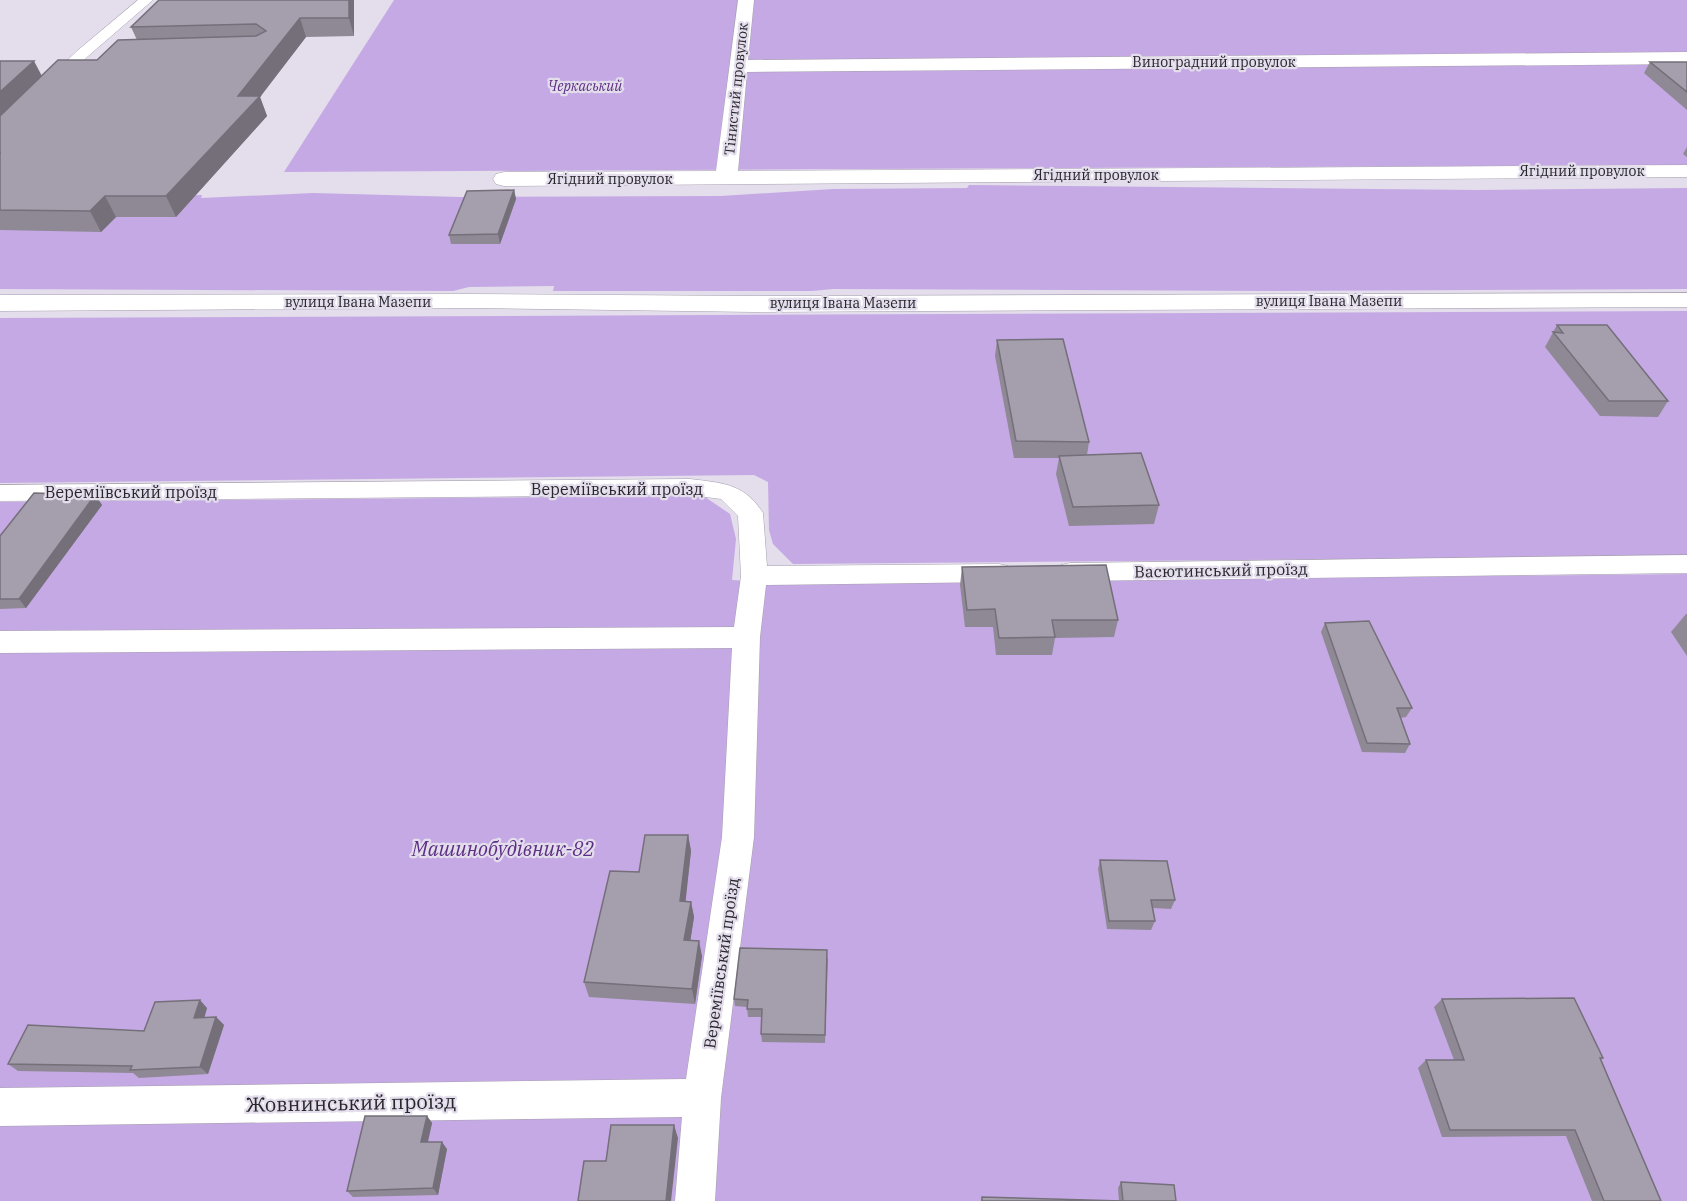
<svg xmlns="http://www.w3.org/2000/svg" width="1687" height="1201" font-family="'IBM Plex Serif',serif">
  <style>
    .green { fill: #c5a9e4 }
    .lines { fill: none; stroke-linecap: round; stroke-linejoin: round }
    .lane-casing { stroke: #a7a1af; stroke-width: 1 }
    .street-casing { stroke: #a7a1af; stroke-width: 1 }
    .lane { fill: #fff; fill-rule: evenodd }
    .street { fill: #fff; fill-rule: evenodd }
    .wall { fill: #8e8995 }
    .shaded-wall { fill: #746f79 }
    .building { fill: #a59fad; stroke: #746f79; stroke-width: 1.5 }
    .labels { text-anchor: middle; stroke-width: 4.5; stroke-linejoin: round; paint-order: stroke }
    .far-street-label { font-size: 14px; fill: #28252b; stroke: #e3ddec }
    .far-park-label { font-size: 14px; font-style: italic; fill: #5c2e84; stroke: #e3ddec }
    .street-label { font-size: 16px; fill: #28252b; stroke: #e3ddec }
    .near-park-label { font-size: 20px; font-style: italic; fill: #5c2e84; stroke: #e3ddec }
    .near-street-label { font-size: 20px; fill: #28252b; stroke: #e3ddec }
  </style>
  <rect width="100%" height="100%" fill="#e3ddec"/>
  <g class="green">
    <path d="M394 0H1687V165L284 172Z"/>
    <path d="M969 185 1478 190 1687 188V289L1273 291 833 289 812 291H553L554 286 469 287 453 291 0 289V200L202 195 201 198 313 193 460 197 721 196 833 189 967 188Z"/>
    <path d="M1687 311V556L793 564 773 544 769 530 768 482 754 475 0 483V318Z"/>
    <path d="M692 496 705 497 730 514 736 539 732 580 789 583 1687 574V1201H0V502Z"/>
  </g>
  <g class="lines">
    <defs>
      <g id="lane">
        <path d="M138 0H153L87 57 6 138 0 139V125L77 51Z"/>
        <path d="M690 479C722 483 744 483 763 513L767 566 999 564 1008 566 1012 573 1008 580 999 582 766 585 760 637 754 837 721 1098 715 1201H675L682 1117 0 1126V1088L686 1079 722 837 732 648 0 653V631L734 627 741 576 738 516 721 499 690 495 0 501V485Z"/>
        <path d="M1687 555V573L1070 581 1061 579 1057 572 1061 565 1070 563Z"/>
      </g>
      <g id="street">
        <path d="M738 0H754L748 60 1687 52V64L747 72 738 171 1687 165V177L504 186 496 184 493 179 496 174 504 172 716 171Z"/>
        <path d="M1687 293V307L755 312 469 308 0 311V295L469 294 755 296Z"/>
      </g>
    </defs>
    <use href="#lane" class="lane-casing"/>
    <use href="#street" class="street-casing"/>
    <use href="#lane" class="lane"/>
    <use href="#street" class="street"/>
  </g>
  <g class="wall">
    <path d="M354 0V36L306 37 260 97 267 116 176 217H116L101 232 0 230V61L42 76 97 60 137 40 131 27Z"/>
    <path d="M1650 62H1687V110L1644 73Z"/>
    <path d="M1687 147V157L1683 154Z"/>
    <path d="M514 190 516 199 500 244H451L449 235Z"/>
    <path d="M1557 325 1668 401 1658 417 1600 416 1545 347Z"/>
    <path d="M997 340 1089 442 1087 455 1159 505 1154 524 1069 526 1056 474 1059 458H1014L995 356Z"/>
    <path d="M95 495 102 505 26 608 0 609V536Z"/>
    <path d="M962 567 1118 620 1114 637 1055 638 1052 655H996L993 627H965L960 585Z"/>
    <path d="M1686 614H1687V656L1671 632Z"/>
    <path d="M1325 623 1412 708 1406 717 1400 718 1410 744 1405 753 1362 752 1321 632Z"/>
    <path d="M688 835 691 851 685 901 691 902 694 917 690 941 702 956 695 1004 589 997 584 982 639 872Z"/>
    <path d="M1100 860 1175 900 1171 909 1153 908 1155 921 1151 930 1107 929 1098 869Z"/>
    <path d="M828 958 825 1043 762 1042 761 1034 762 1017H748L747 1007 735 1006 734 999Z"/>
    <path d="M1442 999 1603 1058 1601 1059 1661 1201H1592L1566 1136 1442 1137 1418 1068 1426 1060H1454L1434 1007Z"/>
    <path d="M207 1008 204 1018 216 1017 224 1025 208 1074 139 1078 133 1073 18 1071 8 1064 144 1031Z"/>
    <path d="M427 1116 432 1123 428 1142 447 1149 438 1195 353 1197 347 1191Z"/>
    <path d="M1121 1182 1176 1201H981L982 1197 1119 1201 1118 1188Z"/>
  </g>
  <g class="shaded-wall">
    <path d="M349 0H354V36L349 18Z"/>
    <path d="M300 18 306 37 260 97 267 116 176 217 166 196 238 96Z"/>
    <path d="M34 61 44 80 0 122V92Z"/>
    <path d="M514 190 516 199 500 244 498 234Z"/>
    <path d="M105 196 116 217 101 232 90 211Z"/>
    <path d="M95 495 102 505 26 608 19 599Z"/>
    <path d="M688 835 691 851 684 916 680 901Z"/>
    <path d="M691 902 694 917 688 956 684 940Z"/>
    <path d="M699 941 702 956 695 1004 692 989Z"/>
    <path d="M200 1000 207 1008 202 1026 194 1018Z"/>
    <path d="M216 1017 224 1025 208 1074 200 1067Z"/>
    <path d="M427 1116 432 1123 426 1149 421 1142Z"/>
    <path d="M674 1125 678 1138 671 1201H666Z"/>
    <path d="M442 1142 447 1149 438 1195 433 1188Z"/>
  </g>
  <g class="building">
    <path d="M159 0H349V18H300L238 96H260L166 196H105L90 211 0 210V153H1H0V116L58 60H97L118 40 256 36 266 31 256 24 131 27Z"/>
    <path d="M0 61H34L0 92Z"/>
    <path d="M1650 62H1687V92Z"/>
    <path d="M514 190 498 234 449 235 467 191Z"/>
    <path d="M1557 325H1607L1668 401H1609L1553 332 1563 333Z"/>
    <path d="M1063 339 1089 442 1016 441 997 340Z"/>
    <path d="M1141 453 1159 505 1073 507 1059 456Z"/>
    <path d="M34 493 95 495 19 599H0V536Z"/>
    <path d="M1106 565 1118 620H1052L1055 637 999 638 995 609 967 610 962 567Z"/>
    <path d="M1369 621 1412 708H1397L1410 744 1367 743 1325 623Z"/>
    <path d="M645 835H688L680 901 691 902 684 940 699 941 692 989 584 982 610 871 639 872Z"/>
    <path d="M1100 860 1167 861 1175 900H1151L1155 921H1109Z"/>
    <path d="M740 948 827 950 825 1035 761 1034 762 1009H747L748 1000 734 999Z"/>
    <path d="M1574 998 1603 1058H1600L1661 1201H1604L1575 1130H1450L1426 1060H1464L1442 999Z"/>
    <path d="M200 1000 194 1018 216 1017 200 1067 130 1070 132 1066 8 1064 28 1025 144 1031 155 1002Z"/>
    <path d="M365 1116H427L421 1142H442L433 1188 347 1191Z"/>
    <path d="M611 1125H674L666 1201H578L584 1161H606Z"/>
    <path d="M1121 1182 1174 1185 1176 1201H982V1197L1123 1201Z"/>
  </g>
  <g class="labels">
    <g class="far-street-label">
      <text x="1214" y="67">Виноградний провулок</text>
      <text transform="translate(736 89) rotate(-84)" y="5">Тінистий провулок</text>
      <text x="1582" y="176">Ягідний провулок</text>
      <text x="1096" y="180">Ягідний провулок</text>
      <text x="610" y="184">Ягідний провулок</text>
      <text x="1329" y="306">вулиця Івана Мазепи</text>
      <text x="358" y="307">вулиця Івана Мазепи</text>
      <text x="843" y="308">вулиця Івана Мазепи</text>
    </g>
    <g class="far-park-label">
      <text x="585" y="91">Черкаський</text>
    </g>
    <g class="street-label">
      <text x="617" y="495">Вереміївський проїзд</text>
      <text x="131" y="498">Вереміївський проїзд</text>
      <text transform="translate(1221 570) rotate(-1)" y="6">Васютинський проїзд</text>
      <text transform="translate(721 963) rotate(-82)" y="6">Вереміївський проїзд</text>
    </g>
    <g class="near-park-label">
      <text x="503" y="856">Машинобудівник-82</text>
    </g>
    <g class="near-street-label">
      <text transform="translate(351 1103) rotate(-1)" y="7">Жовнинський проїзд</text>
    </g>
  </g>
</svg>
